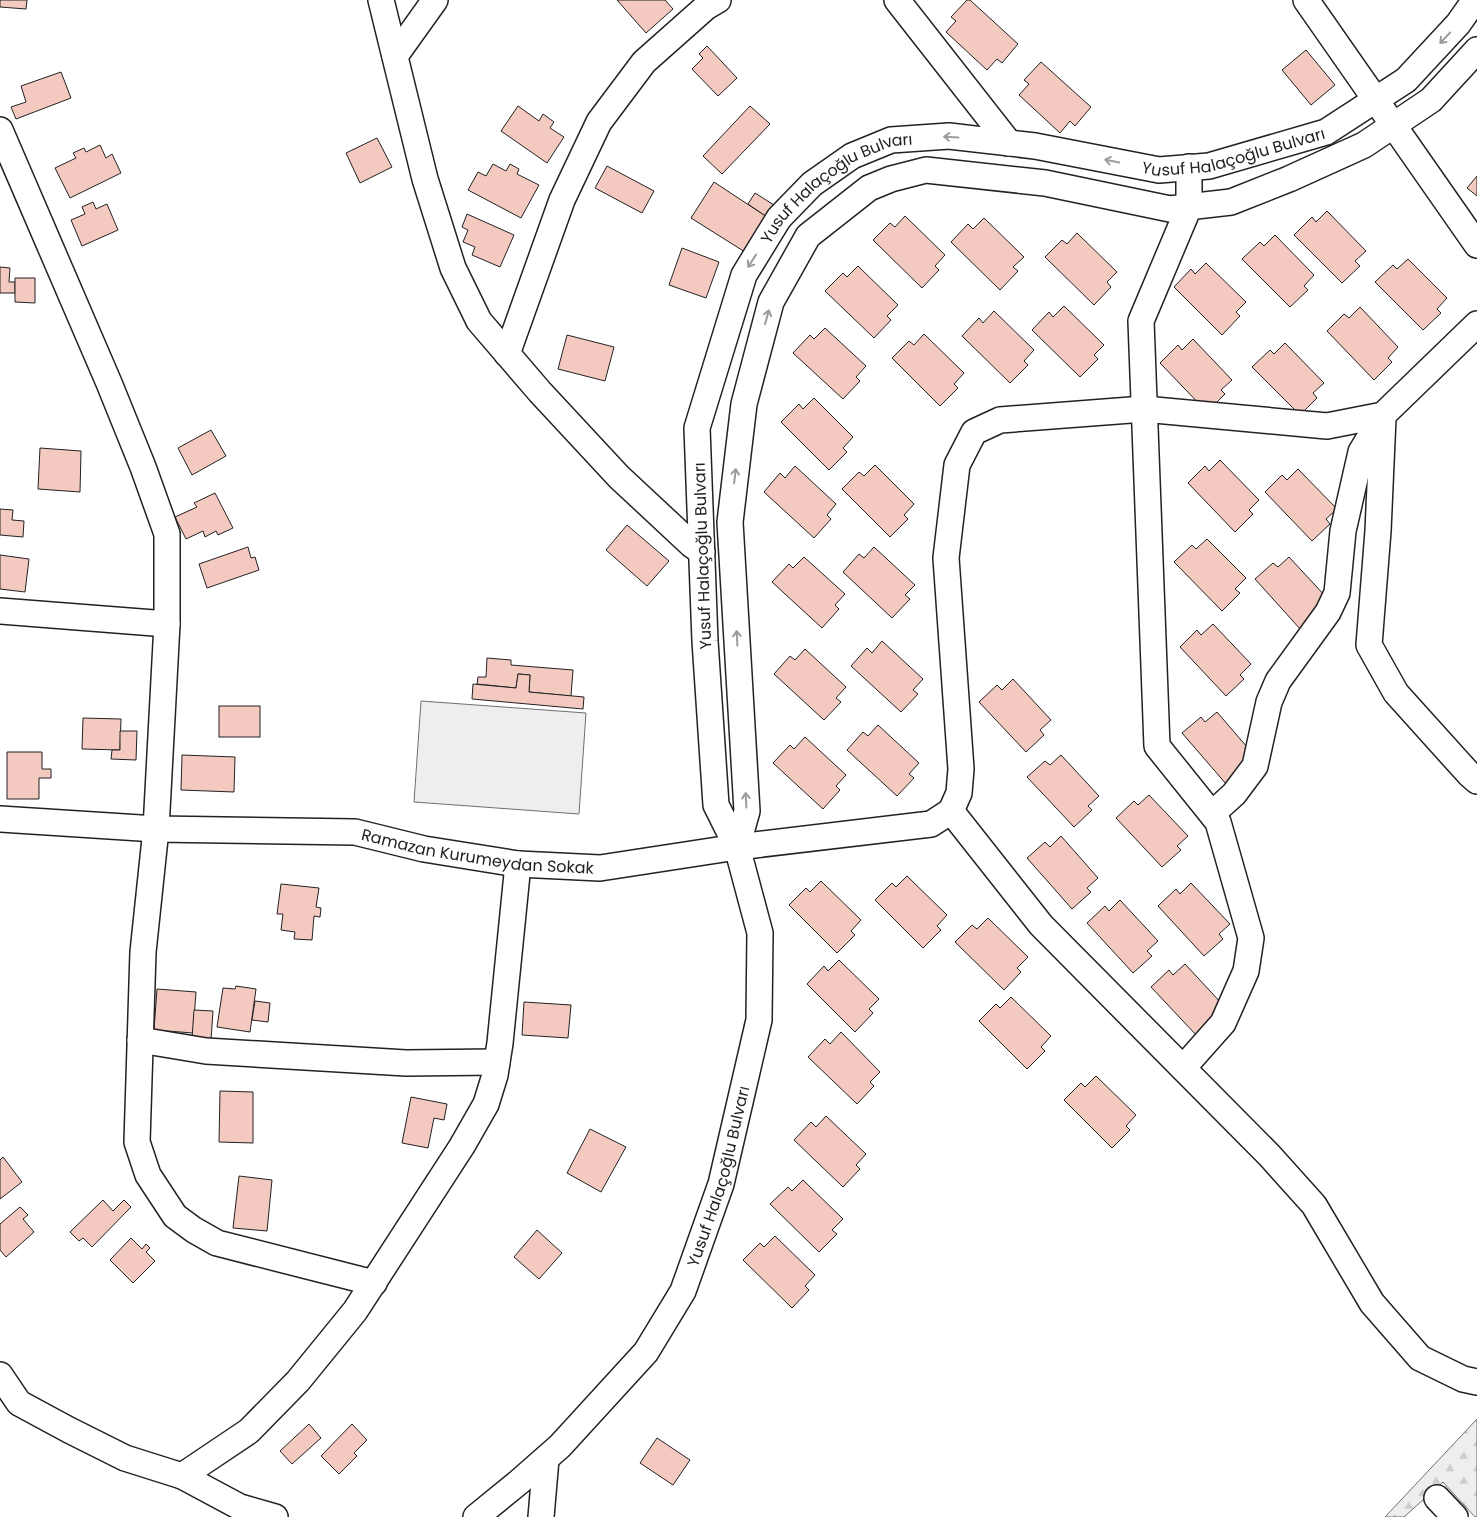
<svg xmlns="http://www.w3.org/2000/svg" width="1477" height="1517" font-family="Poppins,sans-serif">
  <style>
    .forest { fill: url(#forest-firs); stroke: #6f6f6f }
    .garden { fill: #eee; stroke: #6f6f6f }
    .building { fill: #f3c9c0; stroke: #222 }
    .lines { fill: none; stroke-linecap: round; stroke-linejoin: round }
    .minor-casing { stroke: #222; stroke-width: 28 }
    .minor { stroke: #fff; stroke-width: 25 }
    .oneway { stroke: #9c9c9c }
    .labels { text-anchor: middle; stroke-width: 4; stroke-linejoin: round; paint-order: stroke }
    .street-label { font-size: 16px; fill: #222; stroke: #fff }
  </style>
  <defs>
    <pattern id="forest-firs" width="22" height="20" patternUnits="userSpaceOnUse" patternTransform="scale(1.25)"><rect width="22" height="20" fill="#eee"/><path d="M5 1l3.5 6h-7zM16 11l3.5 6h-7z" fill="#ccc"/></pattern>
  </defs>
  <rect width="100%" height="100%" fill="#fff"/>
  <path class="forest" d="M1477 1419V1517H1475L1443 1482 1404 1517H1385Z"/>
  <path class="garden" d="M421 701 586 713 579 814 414 802Z"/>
  <g class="building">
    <path d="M0 0H27L26 9 0 7Z"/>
    <path d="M617 0H665L673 9 646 33Z"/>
    <path d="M967 0H970L1018 44 1002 63 997 59 987 70 946 32 956 21 951 17Z"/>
    <path d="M707 46 737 78 718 96 692 69 703 58 699 54Z"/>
    <path d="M1306 50 1335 85 1311 105 1282 70Z"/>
    <path d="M1041 62 1091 107 1075 126 1070 121 1060 133 1019 95 1029 84 1024 80Z"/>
    <path d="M61 72 71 98 16 119 11 107 26 102 21 86Z"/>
    <path d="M518 106 539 121 543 114 554 122 550 128 564 137 547 163 501 131Z"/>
    <path d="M750 106 770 124 722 174 703 156Z"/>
    <path d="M377 138 392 167 360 183 346 153Z"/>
    <path d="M100 145 106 158 112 154 121 173 70 198 55 168 76 158 73 153 84 148 86 152Z"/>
    <path d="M493 164 506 171 510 164 519 169 517 174 539 185 521 218 468 190 478 172 486 176Z"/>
    <path d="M607 166 654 191 642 213 595 188Z"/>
    <path d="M1477 176V196L1467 188Z"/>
    <path d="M714 182 767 217 745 252 691 218Z"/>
    <path d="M755 193 774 205 767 217 748 204Z"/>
    <path d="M93 202 96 209 107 204 118 230 82 246 71 220 85 214 82 207Z"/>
    <path d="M1327 211 1366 251 1355 261 1360 266 1342 283 1294 235 1312 217 1316 222Z"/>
    <path d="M467 214 514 235 500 267 472 255 475 247 463 242 468 230 462 227Z"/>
    <path d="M905 216 945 255 935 266 939 270 922 288 873 240 890 223 895 227Z"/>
    <path d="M984 218 1024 257 1013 267 1018 271 1000 290 951 242 968 224 973 229Z"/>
    <path d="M1077 233 1117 272 1107 282 1111 287 1094 305 1045 257 1062 240 1067 244Z"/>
    <path d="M1275 235 1314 275 1304 286 1308 290 1290 307 1242 259 1260 242 1264 246Z"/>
    <path d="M682 248 719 262 706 298 669 285Z"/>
    <path d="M1408 259 1447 298 1437 309 1441 313 1423 330 1375 282 1393 265 1397 269Z"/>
    <path d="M1206 263 1246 302 1236 312 1240 316 1222 335 1174 287 1191 269 1195 274Z"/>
    <path d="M858 266 898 305 887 316 891 320 874 338 825 291 843 273 847 277Z"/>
    <path d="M0 267 10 268 9 282H15V293H0Z"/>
    <path d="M15 278H35V303L15 302Z"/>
    <path d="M1064 306 1104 345 1094 355 1098 359 1080 377 1032 330 1049 312 1053 317Z"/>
    <path d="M1360 307 1398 347 1388 358 1392 362 1374 380 1327 331 1344 314 1349 318Z"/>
    <path d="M994 311 1034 350 1024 361 1028 365 1010 383 962 336 979 318 983 323Z"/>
    <path d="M825 328 866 366 856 377 860 381 843 399 793 353 810 335 814 339Z"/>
    <path d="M924 334 964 373 954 384 958 388 940 406 892 358 909 341 914 345Z"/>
    <path d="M567 335 614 347 605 381 558 369Z"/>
    <path d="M1193 339 1232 380 1221 390 1225 394 1207 412 1160 363 1178 345 1182 350Z"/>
    <path d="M1285 343 1324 383 1313 393 1317 398 1300 415 1252 367 1270 350 1274 354Z"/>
    <path d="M814 398 853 437 843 448 847 452 829 470 781 422 799 404 803 409Z"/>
    <path d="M211 430 226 456 192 475 178 448Z"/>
    <path d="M40 448 81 451 80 492 38 489Z"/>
    <path d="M1220 460 1259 500 1249 510 1253 514 1235 532 1188 483 1205 466 1209 471Z"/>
    <path d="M875 465 914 504 904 515 908 519 890 537 842 489 859 472 864 476Z"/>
    <path d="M795 466 836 504 827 515 831 519 814 538 764 492 780 473 785 478Z"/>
    <path d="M1298 469 1337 509 1326 519 1330 524 1312 541 1265 492 1282 475 1287 480Z"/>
    <path d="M215 493 233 528 218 535 216 531 205 537 203 531 186 539 175 517 197 507 194 503Z"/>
    <path d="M0 509 13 510 12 520 24 521 23 537 0 535Z"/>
    <path d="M627 525 669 561 647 586 606 550Z"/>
    <path d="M1207 539 1246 578 1235 589 1240 593 1222 611 1174 562 1192 545 1196 549Z"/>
    <path d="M248 547 251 558 255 557 259 570 207 588 199 564Z"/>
    <path d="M874 547 915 585 905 595 910 599 892 618 843 572 859 554 864 558Z"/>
    <path d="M0 555 29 559 25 592 0 589Z"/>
    <path d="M804 557 845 594 835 605 839 609 822 628 772 582 789 564 793 568Z"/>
    <path d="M1289 557 1327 598 1301 630 1255 579 1273 563 1278 567Z"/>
    <path d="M1213 624 1251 664 1240 675 1244 679 1226 696 1180 647 1197 630 1201 635Z"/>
    <path d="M882 641 923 679 913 690 918 694 901 712 851 666 867 648 872 653Z"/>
    <path d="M805 649 846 687 836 698 841 702 824 720 774 674 790 656 795 660Z"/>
    <path d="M487 658 511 660V665L573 670 571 696 529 692 530 675 518 674 516 688 477 684 478 677H486Z"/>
    <path d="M518 674 530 675 529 692 584 697 583 709 472 699 473 684 516 688Z"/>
    <path d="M1013 679 1051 720 1040 730 1044 735 1026 752 979 702 997 685 1002 690Z"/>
    <rect x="219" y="706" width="41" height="31"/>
    <path d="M1217 712 1253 754 1227 785 1182 733 1201 717 1205 722Z"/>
    <path d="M83 718 121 719 120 750 82 749Z"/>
    <path d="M878 725 919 763 909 774 914 778 897 796 847 750 863 732 868 736Z"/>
    <path d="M120 731H137L136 760 111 759 112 750H120Z"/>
    <path d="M805 737 846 775 836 786 840 790 823 809 773 763 790 745 794 749Z"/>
    <path d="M7 752H42V769H51V778H39V799H7Z"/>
    <path d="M182 755 235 757 234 792 181 790Z"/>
    <path d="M1061 755 1099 796 1088 806 1092 810 1074 827 1027 777 1045 761 1050 765Z"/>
    <path d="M1149 795 1188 836 1177 846 1181 850 1162 867 1116 818 1134 801 1138 805Z"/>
    <path d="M1061 836 1098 878 1087 888 1091 892 1072 909 1027 858 1045 842 1050 847Z"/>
    <path d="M907 876 947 915 937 926 941 930 923 948 875 900 892 883 896 887Z"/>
    <path d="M821 881 861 920 851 931 855 935 837 953 789 905 806 888 810 892Z"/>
    <path d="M1191 883 1230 924 1219 934 1223 939 1204 956 1158 906 1176 889 1180 894Z"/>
    <path d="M281 884 319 888 316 907 321 908 320 917 314 916 312 940 294 939 295 932 281 930 283 914H277Z"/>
    <path d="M1120 900 1158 941 1147 951 1152 956 1133 973 1087 923 1105 906 1109 911Z"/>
    <path d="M988 918 1028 957 1017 968 1021 972 1004 990 955 942 972 925 977 929Z"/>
    <path d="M839 960 879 999 869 1009 873 1013 855 1032 807 984 824 966 828 971Z"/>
    <path d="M1185 964 1223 1005 1212 1015 1216 1019 1198 1037 1151 987 1169 970 1173 975Z"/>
    <path d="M236 986 256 989 250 1032 217 1027 223 988 235 989Z"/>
    <path d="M157 989 196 992 193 1033 154 1030Z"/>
    <path d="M1011 997 1051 1036 1041 1047 1045 1051 1027 1069 979 1021 996 1004 1000 1008Z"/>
    <path d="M255 1001 270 1003 268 1022 252 1020Z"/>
    <path d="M524 1002 571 1005 568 1038 522 1035Z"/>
    <path d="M194 1010 213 1011 211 1040 192 1039Z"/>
    <path d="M841 1032 880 1072 870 1082 874 1086 857 1104 808 1057 825 1039 830 1044Z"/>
    <path d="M1096 1076 1136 1115 1126 1126 1130 1130 1112 1148 1064 1100 1081 1083 1085 1087Z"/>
    <path d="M220 1091 253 1092V1143L219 1142Z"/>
    <path d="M411 1097 447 1104 444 1120 434 1118 428 1148 402 1143Z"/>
    <path d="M826 1116 866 1154 856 1165 860 1169 843 1187 794 1140 811 1122 816 1127Z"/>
    <path d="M590 1129 626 1147 601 1192 567 1173Z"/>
    <path d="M3 1157 22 1182 0 1199V1160Z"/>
    <path d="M239 1176 272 1180 267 1231 233 1228Z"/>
    <path d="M803 1180 843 1219 832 1230 837 1234 819 1252 770 1204 788 1187 792 1191Z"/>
    <path d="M103 1200 113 1211 124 1200 131 1207 92 1247 83 1238 79 1241 70 1232Z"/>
    <path d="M20 1207 28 1215 23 1219 34 1232 6 1257 0 1250V1224Z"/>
    <path d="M537 1230 562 1253 539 1279 514 1257Z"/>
    <path d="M775 1236 815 1275 805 1286 809 1290 792 1308 743 1260 760 1243 764 1247Z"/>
    <path d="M131 1238 142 1249 146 1244 150 1248 146 1252 155 1261 133 1283 110 1260Z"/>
    <path d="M309 1424 321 1438 292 1464 280 1451Z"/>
    <path d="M352 1424 367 1440 354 1453 357 1456 339 1474 321 1456Z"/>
    <path d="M657 1438 690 1460 673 1485 640 1463Z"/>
  </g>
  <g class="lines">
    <defs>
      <g id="minor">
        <path d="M381 0 425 179 453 268 479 321 540 392 619 477 692 545 702 552"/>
        <path d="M897 0 1009 143"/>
        <path d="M1306 0 1477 245"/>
        <path d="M395 56 435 0"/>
        <path d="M0 130 109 383 143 467 167 534V624L156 829 143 952 137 1142 148 1175 175 1216 194 1230 217 1243 374 1283"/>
        <path d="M507 354 562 200 599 122 644 62 706 7 718 0"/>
        <path d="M1383 418 1378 531 1369 645 1396 693 1469 774 1477 781"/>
        <path d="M0 611 167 624"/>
        <path d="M951 811 959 793 961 769 946 558 957 465 974 432 1000 420 1144 409 1327 426 1383 415 1477 324"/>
        <path d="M951 811 1041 925 1270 1156 1314 1205 1372 1303 1420 1358 1463 1379 1477 1382"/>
        <path d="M1212 814 1234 794 1255 766 1269 702 1278 681 1328 612 1337 593 1343 531 1361 452 1383 415"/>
        <path id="s1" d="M0 819 156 829 355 832 424 849 518 864 600 868 737 847 931 824 951 811"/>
        <path d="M737 847 747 811 730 522 744 404 771 302 808 236 869 188 891 179 926 170 1045 183 1170 209 1231 202 1289 179 1364 145 1431 100 1477 50"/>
        <path d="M140 1040 206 1051 406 1063 497 1062"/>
        <path d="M1183 1068 1223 1023 1246 971 1251 938 1218 822 1157 746 1141 321 1189 207V167"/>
        <path d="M0 1375 19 1403 69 1430 125 1458 182 1476 240 1507 275 1517"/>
        <path d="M182 1476 249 1431 298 1381 355 1311 462 1146 486 1104 495 1075 500 1043 518 864"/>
        <path d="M1437 1498 1455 1517"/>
        <path id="s2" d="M476 1517 519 1482 560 1446 646 1352 683 1291 721 1184 759 1020 760 933 737 847 716 805 705 641 697 428 744 275 779 218 812 184 852 156 891 140 949 136 1035 146 1159 170 1209 166 1326 132 1406 80 1458 24 1475 0"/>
        <path d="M541 1517 546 1459"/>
      </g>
    </defs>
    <use href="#minor" class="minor-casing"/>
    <use href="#minor" class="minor"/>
  </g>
  <defs><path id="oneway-shaft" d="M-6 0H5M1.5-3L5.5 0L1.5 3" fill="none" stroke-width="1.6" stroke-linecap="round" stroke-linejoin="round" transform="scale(1.25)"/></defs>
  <g class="oneway">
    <use href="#oneway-shaft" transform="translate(1445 38) rotate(133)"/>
    <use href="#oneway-shaft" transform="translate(951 137) rotate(-177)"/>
    <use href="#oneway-shaft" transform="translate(1112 161) rotate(-169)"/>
    <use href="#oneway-shaft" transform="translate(752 261) rotate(122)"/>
    <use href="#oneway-shaft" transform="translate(767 317) rotate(-75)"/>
    <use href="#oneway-shaft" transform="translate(735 476) rotate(-83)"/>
    <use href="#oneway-shaft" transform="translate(737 638) rotate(-93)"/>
    <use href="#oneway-shaft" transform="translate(746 800) rotate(-93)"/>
  </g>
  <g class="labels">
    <g class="street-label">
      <text dy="6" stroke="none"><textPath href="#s2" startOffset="1904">Yusuf Halaçoğlu Bulvarı</textPath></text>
      <text dy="6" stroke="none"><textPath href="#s2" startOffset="1484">Yusuf Halaçoğlu Bulvarı</textPath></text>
      <text transform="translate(702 556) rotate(-92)" y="6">Yusuf Halaçoğlu Bulvarı</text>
      <text dy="6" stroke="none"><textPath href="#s1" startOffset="480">Ramazan Kurumeydan Sokak</textPath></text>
      <text dy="6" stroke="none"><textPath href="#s2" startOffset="429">Yusuf Halaçoğlu Bulvarı</textPath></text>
    </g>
  </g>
</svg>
